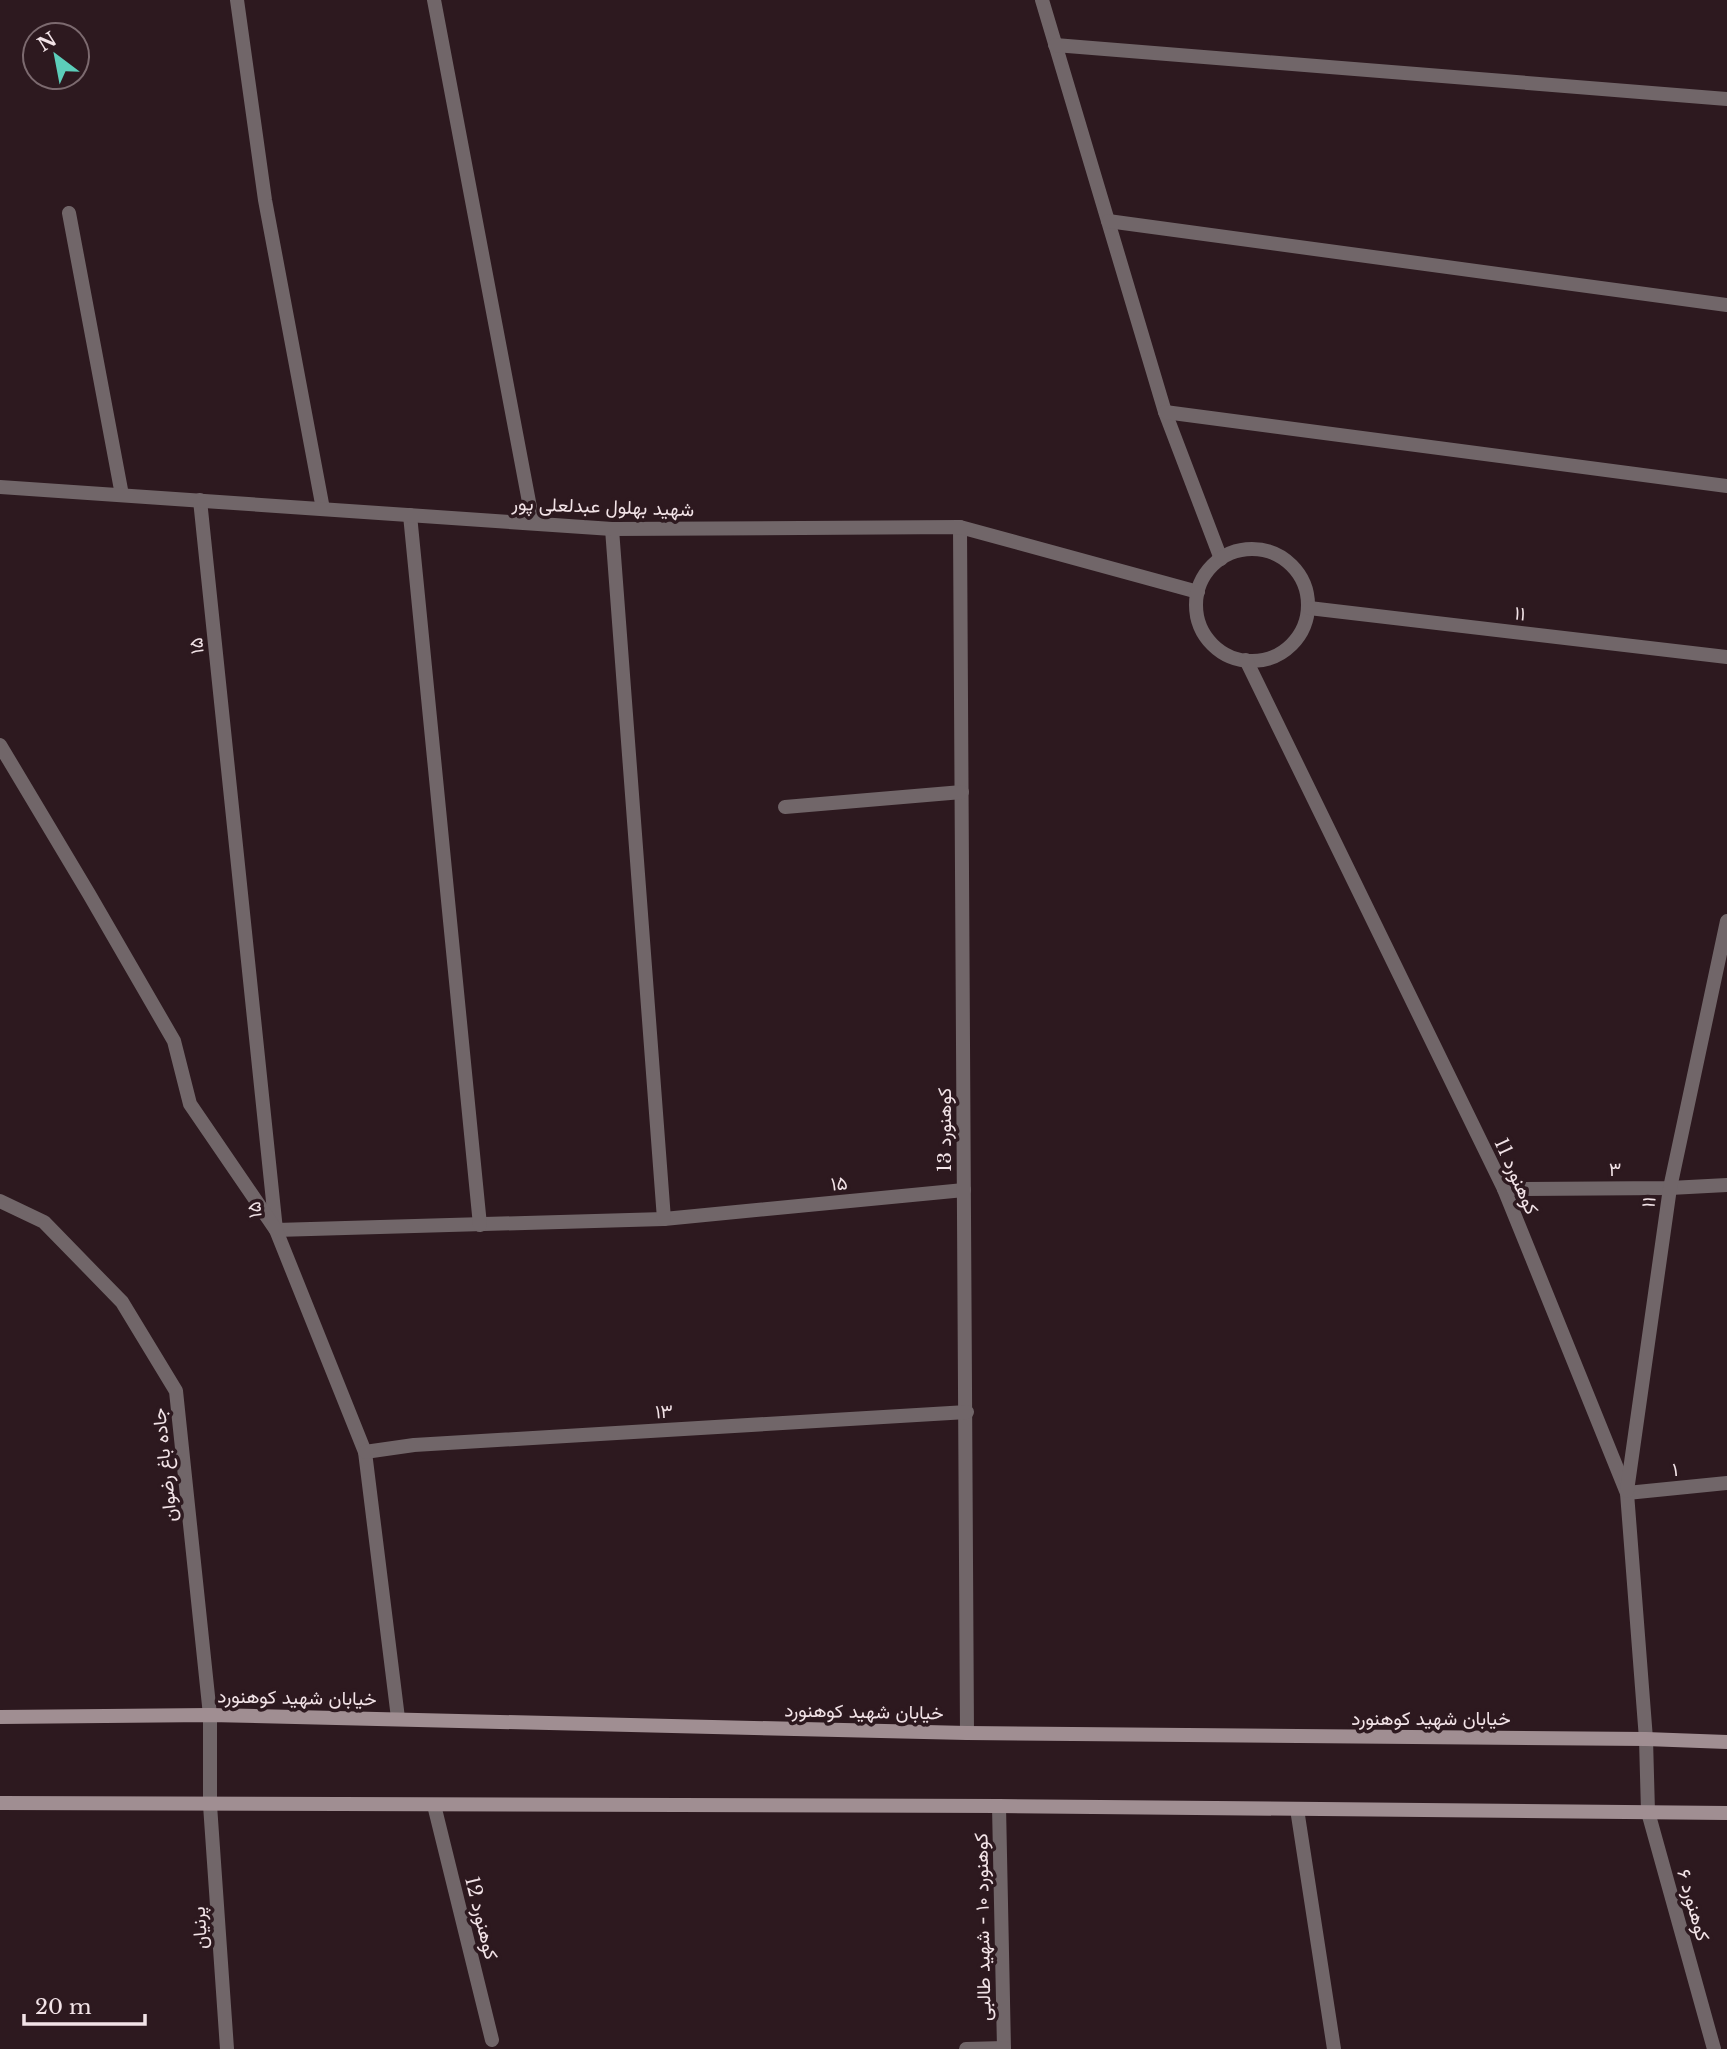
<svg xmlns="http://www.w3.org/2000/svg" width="1727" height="2049" font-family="'Libre Baskerville',Vazirmatn,serif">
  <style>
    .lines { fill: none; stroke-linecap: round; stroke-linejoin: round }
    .minor { stroke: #716669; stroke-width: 14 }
    .tertiary { stroke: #716669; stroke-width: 14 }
    .secondary { stroke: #a08e92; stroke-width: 14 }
    .labels { text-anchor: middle; stroke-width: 7; stroke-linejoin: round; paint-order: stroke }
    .street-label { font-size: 19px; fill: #f2e3e7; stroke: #2d191f }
  </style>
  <rect width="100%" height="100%" fill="#2d191f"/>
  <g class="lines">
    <g class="minor">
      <path d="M237 0 265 200 323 509"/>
      <path d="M434 0 533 523"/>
      <path d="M1042 0 1165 412 1221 559"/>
      <path d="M1055 45 1727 99"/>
      <path d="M69 213 122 495"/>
      <path d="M1108 221 1727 305"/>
      <path d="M1165 412 1727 486"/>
      <path d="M200 500 276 1230 664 1219 964 1190"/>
      <path d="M410 515 480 1225"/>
      <path d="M960 527 967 1733"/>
      <path d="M612 529 664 1219"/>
      <path d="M0 745 89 894 174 1041 190 1104 276 1230 365 1452 398 1718"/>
      <path d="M785 807 962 792"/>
      <path d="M1504 1189 1670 1188 1727 1185"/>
      <path d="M365 1452 414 1445 967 1412"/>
      <path d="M1627 1493 1727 1483"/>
      <path d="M210 1805 227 2049"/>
      <path d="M434 1805 492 2040"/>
      <path d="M999 1806 1004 2049"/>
      <path d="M1297 1809 1334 2049"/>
      <path d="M1648 1812 1714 2049"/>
      <path d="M966 2049 1004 2048"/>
    </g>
    <g class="tertiary">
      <path d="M0 487 612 529 960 527 1198 592"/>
      <circle cx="1252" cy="605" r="56"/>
      <path d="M1309 608 1727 657"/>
      <path d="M1246 660 1504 1189 1627 1493 1646 1739 1648 1812"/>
      <path d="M0 1201 44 1222 122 1302 176 1391 210 1715V1805"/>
      <path d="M1627 1491 1670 1188 1727 921"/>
    </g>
    <g class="secondary">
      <path d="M0 1717 210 1715 967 1733 1646 1739 1727 1742"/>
      <path d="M0 1803 999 1806 1727 1813"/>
    </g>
  </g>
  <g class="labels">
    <g class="street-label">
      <text transform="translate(603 506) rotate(2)" y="7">شهید بهلول عبدلعلی پور</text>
      <text transform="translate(1520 613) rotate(7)" y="7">۱۱</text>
      <text transform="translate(196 646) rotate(-96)" y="7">۱۵</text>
      <text transform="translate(944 1130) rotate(-90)" y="7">کوهنورد 13</text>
      <text x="1615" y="1176">۳</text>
      <text transform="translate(1517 1176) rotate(66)" y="7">کوهنورد 11</text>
      <text transform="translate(839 1183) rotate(-6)" y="7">۱۵</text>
      <text transform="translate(1648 1202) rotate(-82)" y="7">۱۱</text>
      <text transform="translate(254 1210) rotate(-96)" y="7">۱۵</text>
      <text transform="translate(664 1411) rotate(-3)" y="7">۱۳</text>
      <text transform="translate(164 1465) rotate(-96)" y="7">جاده باغ رضوان</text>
      <text transform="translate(1675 1469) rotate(-5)" y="7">۱</text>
      <text transform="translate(297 1697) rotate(1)" y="7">خیابان شهید کوهنورد</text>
      <text transform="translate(864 1711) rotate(1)" y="7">خیابان شهید کوهنورد</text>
      <text x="1431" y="1725">خیابان شهید کوهنورد</text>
      <text transform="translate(1694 1905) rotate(74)" y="7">کوهنورد ۶</text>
      <text transform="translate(482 1918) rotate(76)" y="7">کوهنورد 12</text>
      <text transform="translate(982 1927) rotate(-91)" y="7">کوهنورد ۱۰ - شهید طالبی</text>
      <text transform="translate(199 1928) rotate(-94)" y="7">پرنیان</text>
    </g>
  </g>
  <g transform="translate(56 56) rotate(328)"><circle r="33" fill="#2d191f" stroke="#7c6a6f" stroke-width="2"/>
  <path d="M0-5L12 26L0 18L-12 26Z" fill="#5cceba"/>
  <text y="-10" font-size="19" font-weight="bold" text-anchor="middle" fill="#f2e3e7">N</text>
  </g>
  <path d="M24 2014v10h121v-10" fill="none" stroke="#f2e3e7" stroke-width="3.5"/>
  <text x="35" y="2014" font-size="21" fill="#f2e3e7" stroke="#2d191f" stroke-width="5" paint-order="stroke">20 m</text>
</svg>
